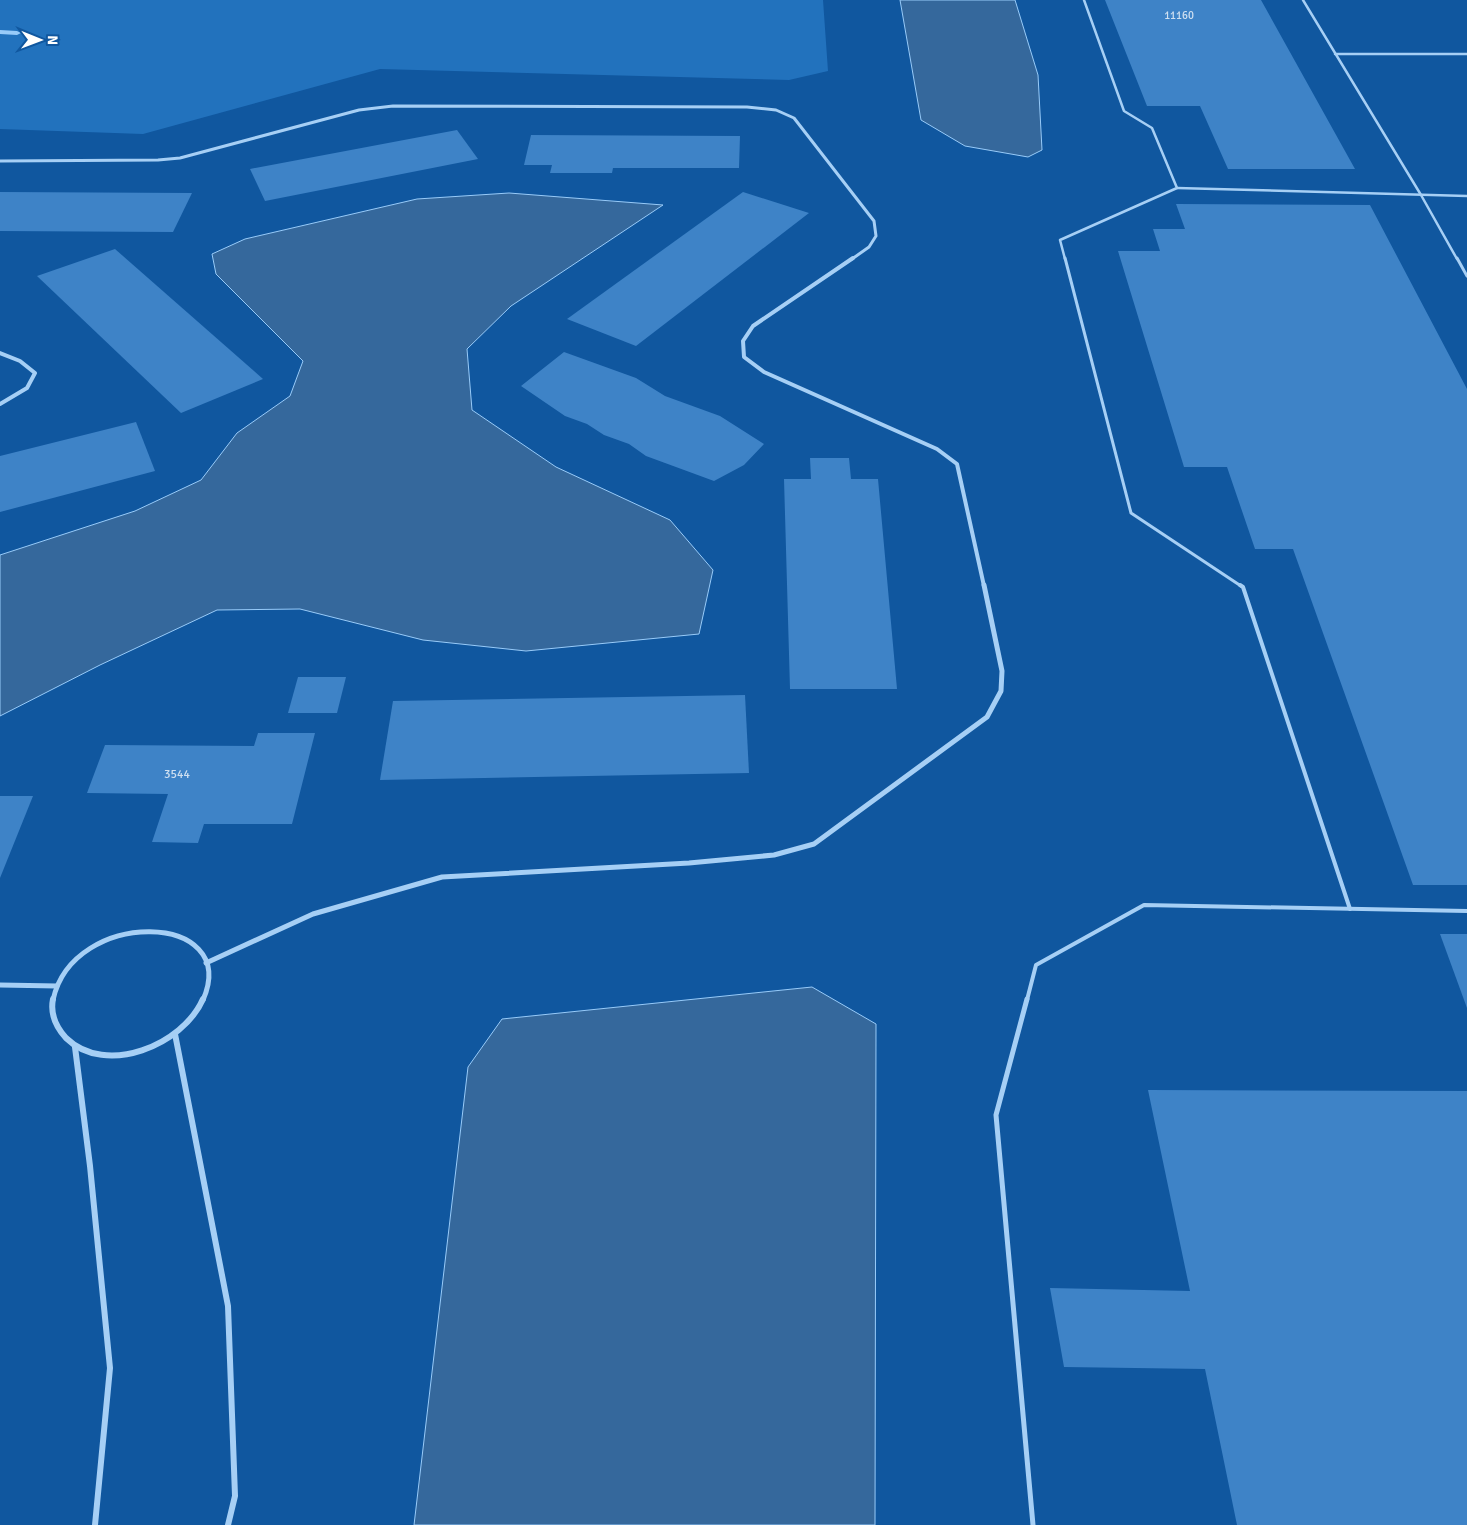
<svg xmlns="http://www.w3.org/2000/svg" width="1467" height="1525" font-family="Signika,sans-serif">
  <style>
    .green { fill: #2272bd }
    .water { fill: #35689c; stroke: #98cbf9 }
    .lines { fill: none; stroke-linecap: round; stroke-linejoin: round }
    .stream { fill: #98cbf9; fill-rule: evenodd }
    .building { fill: #3e83c7 }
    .lane-far3 { stroke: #a6cff5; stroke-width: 2.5 }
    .lane-far2 { stroke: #a6cff5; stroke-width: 3 }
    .lane-far1 { stroke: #a6cff5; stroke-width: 4 }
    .lane { stroke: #a6cff5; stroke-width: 5 }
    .street-far3 { stroke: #a6cff5; stroke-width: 3 }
    .street-far2 { stroke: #a6cff5; stroke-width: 4 }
    .street-far1 { stroke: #a6cff5; stroke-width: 5 }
    .street { stroke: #a6cff5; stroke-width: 6 }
    .labels { text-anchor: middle; stroke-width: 4; stroke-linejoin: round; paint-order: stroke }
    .far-number-label { font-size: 11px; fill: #cfe0f1 }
    .number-label { font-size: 12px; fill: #cfe0f1 }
  </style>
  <rect width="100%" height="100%" fill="#10579f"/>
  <path class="green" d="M0 0H823L828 71 789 80 380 69 143 134 0 129Z"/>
  <g class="water">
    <path d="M900 0H1015L1038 75 1042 150 1028 157 965 146 921 120Z"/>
    <path d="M509 193 663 205 511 306 467 349 472 410 556 467 670 520 713 570 699 634 526 651 423 640 300 609 217 610 100 665 0 716V555L135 511 201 480 237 433 290 396 303 361 216 274 212 254 245 239 417 199Z"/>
    <path d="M812 987 876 1024 875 1525H414L468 1067 502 1019Z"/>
  </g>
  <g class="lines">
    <path class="stream" d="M0 30 17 31 21 33 17 35 0 34Z"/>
  </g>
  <g class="building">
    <path d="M1105 0H1261L1355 169H1228L1200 106H1147Z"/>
    <path d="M457 130 478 159 265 201 250 169Z"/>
    <path d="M531 135 740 136 739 168H613L612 173H550L552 165H524Z"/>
    <path d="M0 192 192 193 173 232 0 231Z"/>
    <path d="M743 192 809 213 636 346 567 319Z"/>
    <path d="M1176 204 1370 205 1467 389V885H1413L1293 549H1255L1227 467H1184L1118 251H1160L1153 229H1185Z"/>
    <path d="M115 249 263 379 181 413 37 276Z"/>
    <path d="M564 352 636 378 665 396 720 416 764 444 744 465 714 481 646 456 629 444 604 435 587 424 565 416 521 386Z"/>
    <path d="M136 422 155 471 0 512V456Z"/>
    <path d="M810 458H849L851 479H878L897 689H790L784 479H811Z"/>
    <path d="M298 677H346L337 713H288Z"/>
    <path d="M745 695 749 773 380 780 393 701Z"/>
    <path d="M258 733H315L292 824H204L198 843 152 842 168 794 87 793 105 745 254 746Z"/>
    <path d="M0 796H33L0 878Z"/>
    <path d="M1440 934H1467V1008Z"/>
    <path d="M1148 1090 1467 1091V1525H1237L1205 1369 1064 1367 1050 1288 1190 1291Z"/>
  </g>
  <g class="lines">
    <g class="lane-far3">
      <path d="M1303 0 1421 195 1457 259"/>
      <path d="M1335 54H1467"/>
      <path d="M1177 188 1467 196"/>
      <path d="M1065 259 1060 240 1177 188 1152 128 1124 111 1084 0"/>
    </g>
    <g class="lane-far2">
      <path d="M1065 258 1131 513 1241 586"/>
      <path d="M1457 258 1467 276"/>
    </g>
    <g class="lane-far1">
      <path d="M1240 585 1243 587 1350 909"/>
      <path d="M1027 1000 1036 965 1144 905 1467 911"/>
    </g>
    <path class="lane" d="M1027 999 996 1115 1033 1525"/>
    <path class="street-far3" d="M0 161 158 160 180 158 359 110 393 106 747 107 776 110 794 118 874 221 876 236 869 247 852 259"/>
    <g class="street-far2">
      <path d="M853 258 753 326 743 341 744 357 764 372 937 449 957 464 984 586"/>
      <path d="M0 353 20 361 35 373 27 388 0 404"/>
    </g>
    <g class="street-far1">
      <path d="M206 963 313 914 442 877 689 863 774 855 814 844 987 717 1001 691 1002 671 984 585"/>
      <path d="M0 985 57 986"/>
      <path d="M53 1000C73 907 242 911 203 1000"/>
    </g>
    <g class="street">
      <path d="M53 999C50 1014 56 1027 66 1038 106 1077 183 1045 203 999"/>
      <path d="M175 1034 228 1306 235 1496 228 1525"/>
      <path d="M75 1047 90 1166 110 1368 95 1525"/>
    </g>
  </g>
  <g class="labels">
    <g class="far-number-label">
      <text x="1179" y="19">11160</text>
    </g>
    <g class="number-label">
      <text x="177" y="778">3544</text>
    </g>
  </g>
  <g transform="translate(40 40) rotate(91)" stroke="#10579f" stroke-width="4" paint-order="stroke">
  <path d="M0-4L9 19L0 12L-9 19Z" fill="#ffffff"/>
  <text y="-8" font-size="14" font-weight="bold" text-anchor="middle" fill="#ffffff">N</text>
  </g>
</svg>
